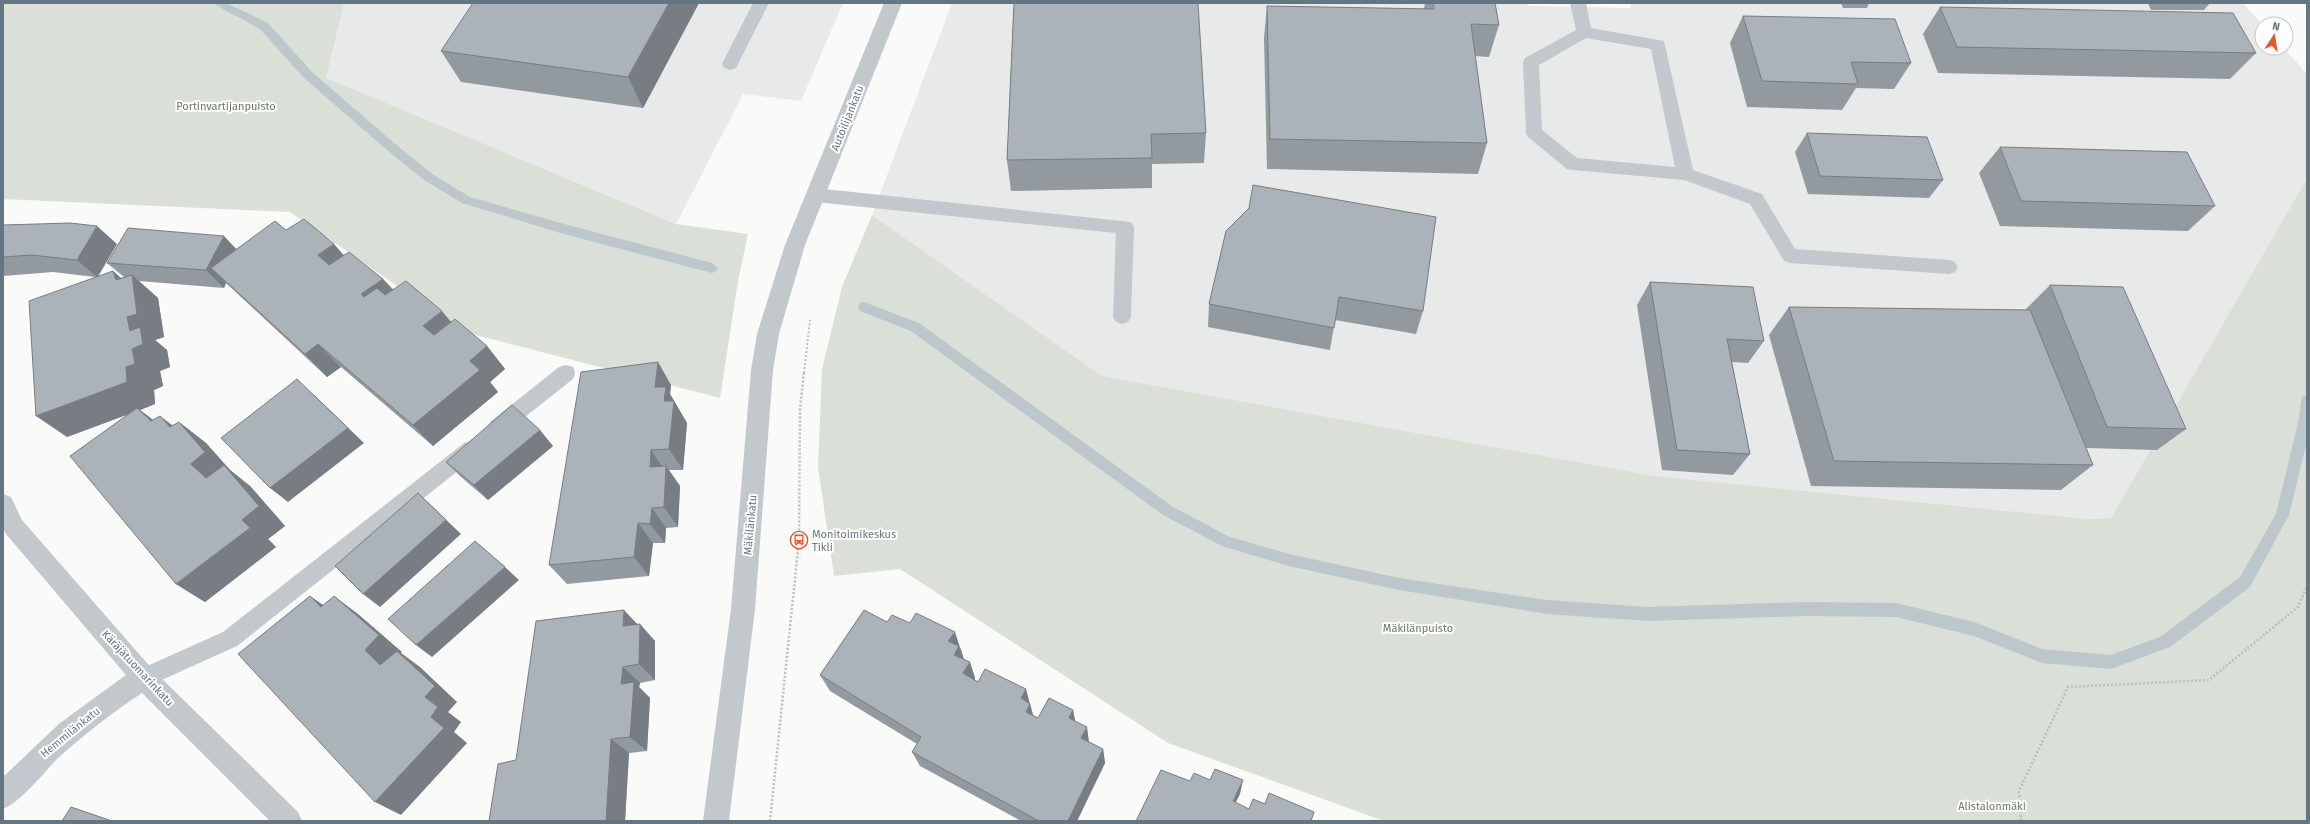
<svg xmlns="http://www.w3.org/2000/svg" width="2310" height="824" font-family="'Fira Sans',sans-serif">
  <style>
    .built { fill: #e8e9e9 }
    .green { fill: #dadfd7 }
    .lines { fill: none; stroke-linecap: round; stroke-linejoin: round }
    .stream { fill: #bbc7cb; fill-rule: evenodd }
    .path-far1 { stroke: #bbbfc2; stroke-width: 2; stroke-dasharray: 2 2; stroke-linecap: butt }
    .path { stroke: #bbbfc2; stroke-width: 2.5; stroke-dasharray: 2 2; stroke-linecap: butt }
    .lane { fill: #c3c8cc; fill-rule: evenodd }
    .street { fill: #c3c8cc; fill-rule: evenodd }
    .wall { fill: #929a9f }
    .shaded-wall { fill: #777d82 }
    .building { fill: #aab3b9; stroke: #777d82 }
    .labels { text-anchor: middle; stroke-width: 4; stroke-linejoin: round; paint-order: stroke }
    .park-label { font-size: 11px; fill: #687a64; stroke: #fff }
    .street-label { font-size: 11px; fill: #657683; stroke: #fff }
    .poi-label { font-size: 11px; fill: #657683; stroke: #fff; text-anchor: start }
  </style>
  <rect width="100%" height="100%" fill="#fafaf8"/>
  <g class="built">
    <path d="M344 3H843L801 101 743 94 676 224 325 78Z"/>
    <path d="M952 3H1527L1528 6 1631 8V3H2243L2262 24V48H2284L2307 74V178L2111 518 2089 519 1655 476 1102 376 872 215Z"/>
  </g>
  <g class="green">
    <path d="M3 3H344L326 78 676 224 748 234 738 281 720 398 464 332 290 212 3 199Z"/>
    <path d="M2307 178V821H1384L1168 743 900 569 834 576 818 467 822 369 842 287 872 215 1102 376 1655 476 2089 519 2111 518Z"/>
  </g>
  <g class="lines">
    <g class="stream">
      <path d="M212 3H226L268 23 312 72 394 143 432 174 470 197 564 224 712 263 718 268 716 271 712 273 564 234 462 203 424 180 386 149 304 78 260 29Z"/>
      <path d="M864 302 919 323 1173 507 1230 537 1289 554 1399 578 1547 600 1648 607 1806 602 1896 603 1974 622 2042 649 2111 655 2160 637 2240 577 2276 514 2298 423 2302 397 2307 395V441L2289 515 2250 587 2170 647 2111 669 2042 663 1974 636 1896 617 1806 616 1648 621 1547 614 1399 590 1289 566 1222 546 1163 515 911 331 860 311 858 307 860 303Z"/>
    </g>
    <path class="path-far1" d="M804 373 810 320"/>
    <g class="path">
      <path d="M770 821 799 540 800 409 804 372"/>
      <path d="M2021 821 2019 791 2068 687 2209 680 2298 607 2307 585"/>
    </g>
    <g class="lane">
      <path d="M753 3H769L736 68 730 70 724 68 722 64Z"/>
      <path d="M1570 3H1586L1591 28 1664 41 1693 170 1762 194 1795 249 1949 260 1955 262 1958 267 1955 272 1949 274 1790 263 1784 261 1750 204 1684 180 1573 170 1567 169 1528 137 1526 133 1523 62 1525 58 1576 30ZM1586 38 1651 49 1675 167 1577 158 1542 130 1539 65Z"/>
      <path d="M815 188 1131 222 1134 227 1131 317 1128 322 1122 324 1116 322 1113 317 1116 233 815 202 809 200 806 195 809 190Z"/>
      <path d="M566 365 573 367 575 373 573 379 505 433 498 435 491 433 488 427 491 421 559 367Z"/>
      <path d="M471 441 478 443 481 449 478 455 237 646 144 688 136 685 133 678 136 671 223 632 464 443Z"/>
    </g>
    <g class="street">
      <path d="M884 3H902L805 245 779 334 773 370 755 609 729 821H703L731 609 751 370 757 334 785 245Z"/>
      <path d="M3 494 11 497 22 520 153 670 298 812 302 821H270L142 693C113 712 85 734 59 757 44 772 21 802 3 809V777L60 723 126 675 6 534 3 528Z"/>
    </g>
  </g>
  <g class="wall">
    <path d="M473 3H699L643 108 461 82 441 51Z"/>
    <path d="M1014 3 1206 133 1204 163 1152 164V188L1011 191 1007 160Z"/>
    <path d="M1425 3H1495L1499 25 1489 57 1475 56 1487 143 1478 174 1267 169 1264 38 1267 6 1424 9Z"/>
    <path d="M1841 3H1869L1867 8H1843Z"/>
    <path d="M2148 3H2210L2204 10H2151Z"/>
    <path d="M1940 7 2256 53 2230 79 1938 73 1923 34Z"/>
    <path d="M1743 16 1911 63 1894 89 1856 88 1842 110 1747 107 1730 43Z"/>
    <path d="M1807 133 1943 180 1929 198 1808 194 1795 152Z"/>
    <path d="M2000 147 2215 206 2188 231 2000 226 1979 173Z"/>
    <path d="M3 225 117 244 98 277 113 271 121 278 124 277 107 263 236 249 286 230 344 255 383 279 393 289 451 322 487 346 505 369 490 382 498 392 433 446 341 367 327 377 226 283 224 288 139 281 158 298 164 337 155 340 167 350 170 367 160 371 163 386 154 390 155 404 140 410 153 420 173 426 179 422 206 443 230 470 250 486 285 526 268 539 276 547 205 602 176 584 128 414 67 437 95 277 53 272 3 276Z"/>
    <path d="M1226 231 1423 311 1416 334 1335 320 1330 350 1208 327 1209 304Z"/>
    <path d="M1650 282 1764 341 1748 363 1732 362 1750 454 1733 475 1662 470 1637 305Z"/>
    <path d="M2050 285 2186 429 2157 450 2086 448 2093 465 2061 490 1811 486 1769 335 1789 307 2027 310 2026 309Z"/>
    <path d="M671 385 670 394 687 423 683 470H669L680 486 678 527 666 528 665 543H653L649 576 567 584 549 565Z"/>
    <path d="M553 446 488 500 461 477 446 462Z"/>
    <path d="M887 622 961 649 964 660 975 678V680L978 682 1030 704 1033 715 1038 718 1073 710 1075 721 1089 742 1103 749 1105 763 1077 821H1021L920 766 912 752 917 744 830 691 820 675Z"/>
    <path d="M637 624 655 641V680L640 683 639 687 650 698 647 751 629 753 625 821H489L516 760Z"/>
  </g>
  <g class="shaded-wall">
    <path d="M669 3H699L643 108 628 77Z"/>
    <path d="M97 226 117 244 97 277 77 260Z"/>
    <path d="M224 236 241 254 211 268 226 283 224 288 206 270Z"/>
    <path d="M334 244 355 268 339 279 318 255Z"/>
    <path d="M113 271 134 290 132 275 158 298 164 337 155 340 167 350 170 367 160 371 163 386 154 390 155 404 140 410 165 429 151 421 140 410 67 437 36 416 126 367 132 349 130 331 116 280Z"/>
    <path d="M383 279 403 302 382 317 361 294Z"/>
    <path d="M442 311 461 334 443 349 423 326Z"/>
    <path d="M318 344 341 367 327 377 305 354Z"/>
    <path d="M487 346 505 369 490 382 498 392 433 446 413 425 470 361Z"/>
    <path d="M658 362 671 385 670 394 687 423 683 470 669 449 655 387Z"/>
    <path d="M314 395 364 443 288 502 270 488Z"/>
    <path d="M160 416 188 437 170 427Z"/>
    <path d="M179 422 206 443 230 470 250 486 285 526 268 539 276 547 205 602 176 584 242 520 191 464Z"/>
    <path d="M540 430 553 446 488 500 474 485Z"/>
    <path d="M651 450 665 471 650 467Z"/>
    <path d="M666 466 680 486 678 527 664 507Z"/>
    <path d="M418 493 461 534 380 607 363 594Z"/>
    <path d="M652 508 666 528 665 543 650 524Z"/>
    <path d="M638 523 653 543 649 576 634 557Z"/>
    <path d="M505 567 519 580 432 657 416 645Z"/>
    <path d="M310 596 335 613 321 607Z"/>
    <path d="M334 596 358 614 402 652 401 653 420 667 457 702 448 712 461 722 454 732 467 743 401 815 375 802 431 717 365 650Z"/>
    <path d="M624 610 640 627V624L655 641V680L639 664 623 626Z"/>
    <path d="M955 632 965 663 960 672 948 641Z"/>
    <path d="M970 662 975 678 969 688 963 673Z"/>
    <path d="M623 667 640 683 639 687 650 698 647 751 630 737 621 684Z"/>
    <path d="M1026 689 1034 719 1030 727 1021 698Z"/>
    <path d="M1073 710 1076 725 1069 718Z"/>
    <path d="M1087 727 1089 742 1084 753 1081 738Z"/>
    <path d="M611 739 629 753 625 821H606Z"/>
    <path d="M1103 749 1105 763 1077 821H1068Z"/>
    <path d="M1243 780 1240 794 1230 814 1233 801Z"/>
  </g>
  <g class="building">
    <path d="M473 3H669L628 77 441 51Z"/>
    <path d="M1014 3H1198L1206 133 1151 134 1152 158 1007 160Z"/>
    <path d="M1433 3H1495L1499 25 1471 24 1487 143 1270 139 1267 6 1434 9Z"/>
    <path d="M1940 7 2233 13 2256 53 1957 47Z"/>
    <path d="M1743 16 1895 19 1911 63 1851 62 1858 84 1762 81Z"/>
    <path d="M1807 133 1927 137 1943 180 1820 176Z"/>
    <path d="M2000 147 2187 152 2215 206 2021 201Z"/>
    <path d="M1253 185 1436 217 1423 311 1339 297 1334 328 1209 304 1226 231 1249 208Z"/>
    <path d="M304 219 334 244 318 255 329 265 349 252 383 279 361 294 364 297 377 288 385 295 406 281 442 311 423 326 434 335 455 319 487 346 470 361 480 370 413 425 318 344 305 354 211 268 275 221 286 230Z"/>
    <path d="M70 223 97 226 77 260 32 255 3 257V225Z"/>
    <path d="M128 228 224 236 206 270 107 263Z"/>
    <path d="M113 271 116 280 132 275 137 314 127 317 130 331 140 327 143 344 132 349 135 364 126 367 127 382 36 416 29 301Z"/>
    <path d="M1650 282 1753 287 1764 341 1727 339 1750 454 1677 450Z"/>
    <path d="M2050 285 2123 287 2186 429 2107 427Z"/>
    <path d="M1789 307 2030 310 2093 465 1834 461Z"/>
    <path d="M658 362 655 387H666L664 401H674L669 449 651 450 650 467 666 466 664 507 652 508 650 524 638 523 634 557 549 565 581 372Z"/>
    <path d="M297 379 348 428 270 488 221 438Z"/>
    <path d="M512 405 540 430 474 485 446 462Z"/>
    <path d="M137 408 151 421 160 416 170 427 179 422 205 452 191 464 206 478 224 465 259 506 242 520 250 528 176 584 70 456Z"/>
    <path d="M418 493 446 520 363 594 335 566Z"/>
    <path d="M475 541 505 567 416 645 388 619Z"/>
    <path d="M310 596 321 607 334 596 379 635 365 650 380 665 397 651 435 686 425 697 438 707 431 717 444 728 375 802 238 654Z"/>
    <path d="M624 610 623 626 640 624 639 664 623 667 621 684 634 682 630 737 611 739 606 821H489L498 764 516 760 536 621Z"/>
    <path d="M864 610 887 622 892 615 910 623 916 613 955 632 948 641 959 646 954 655 970 662 963 673 978 682 985 669 1026 689 1021 698 1030 704 1026 712 1038 718 1049 698 1073 710 1069 718 1087 727 1081 738 1103 749 1068 821H1039L912 752 921 737 820 675Z"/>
    <path d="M1215 769 1243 780 1233 801 1249 809 1253 799 1265 804 1269 793 1314 812 1311 821H1136L1161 770 1190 781 1194 773 1210 780Z"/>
    <path d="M71 807 112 821H62Z"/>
  </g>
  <defs>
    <symbol id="bus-ring" viewBox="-11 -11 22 22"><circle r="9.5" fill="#fff" stroke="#e4572e" stroke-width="1.5"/><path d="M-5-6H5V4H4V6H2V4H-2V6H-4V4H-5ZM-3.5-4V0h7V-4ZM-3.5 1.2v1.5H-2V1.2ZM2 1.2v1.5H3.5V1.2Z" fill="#e4572e"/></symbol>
  </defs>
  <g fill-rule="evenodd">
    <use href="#bus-ring" x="789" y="530" width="20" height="20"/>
  </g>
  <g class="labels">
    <g class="park-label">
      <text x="226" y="110">Portinvartijanpuisto</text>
      <text x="1418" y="632">Mäkilänpuisto</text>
      <text x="1992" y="810">Alistalonmäki</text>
    </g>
    <g class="street-label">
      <text transform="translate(847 118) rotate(-68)" y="4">Autoilijankatu</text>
      <text transform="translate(750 525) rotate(-85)" y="4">Mäkilänkatu</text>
      <text transform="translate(138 668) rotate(47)" y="4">Käräjätuomarinkatu</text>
      <text transform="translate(70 732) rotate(-39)" y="4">Hemmilänkatu</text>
    </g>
    <g class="poi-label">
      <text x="812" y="538">Monitoimikeskus<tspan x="812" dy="13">Tikli</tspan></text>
    </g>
  </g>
  <rect width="2310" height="824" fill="none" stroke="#657683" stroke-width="8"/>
  <g transform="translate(2274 36) rotate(12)"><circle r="19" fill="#ffffff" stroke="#c1c8cd"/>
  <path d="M0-3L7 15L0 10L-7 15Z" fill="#e4572e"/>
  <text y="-6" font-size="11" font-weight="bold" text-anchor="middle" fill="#657683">N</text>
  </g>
</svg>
